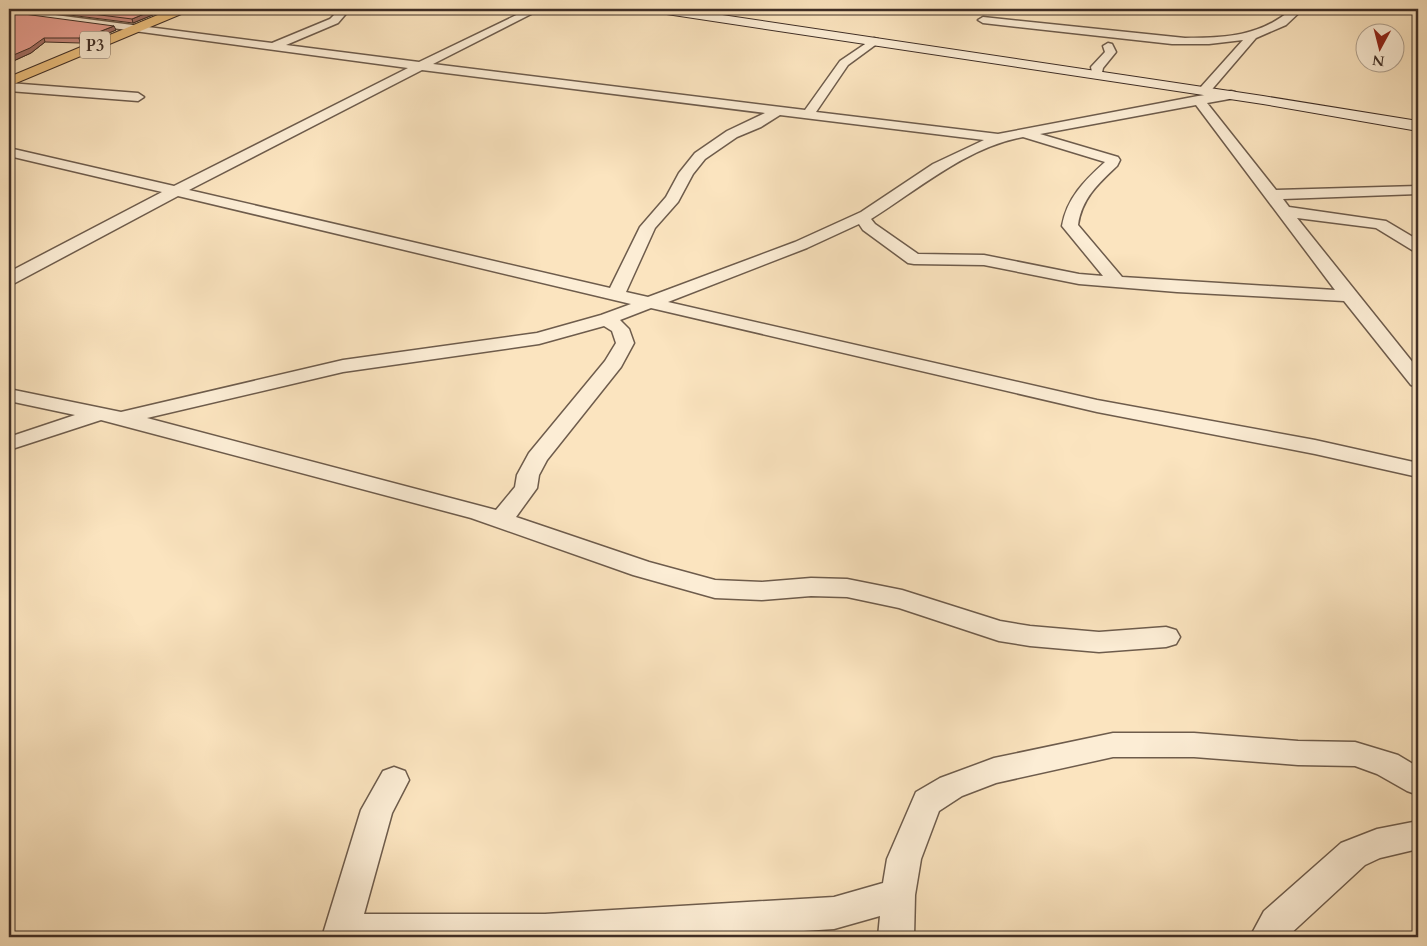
<svg xmlns="http://www.w3.org/2000/svg" width="1427" height="946" font-family="Cardo,serif">
  <style>
    .lines { fill: none; stroke-linecap: round; stroke-linejoin: round }
    .street-casing { stroke: #6e5c4c; stroke-width: 3 }
    .secondary-casing { stroke: #3f2e26; stroke-width: 2 }
    .primary-casing { stroke: #3f2e26; stroke-width: 2 }
    .street { fill: #fcedd5; fill-rule: evenodd }
    .secondary { fill: #fcedd5; fill-rule: evenodd }
    .primary { fill: #eec280; fill-rule: evenodd }
    .wall { fill: #cb8b80; stroke: #3f2e26 }
    .shaded-wall { fill: #a57168; stroke: #3f2e26 }
    .building { fill: #eca295; stroke: #3f2e26 }
    .labels { text-anchor: middle; stroke-width: 4; stroke-linejoin: round; paint-order: stroke }
    .shield { fill: #fcedd5; stroke: #78675a; stroke-width: 1 }
    .shield-label { font-size: 16px; font-weight: bold; fill: #3f2e26 }
  </style>
  <rect width="100%" height="100%" fill="#fbe4bf"/>
  <filter id="stains"><feTurbulence type="fractalNoise" baseFrequency=".004" numOctaves="4"/><feColorMatrix values="0 0 0 0 .2 0 0 0 0 .09 0 0 0 0 .02 0 0 0 .5 -.17"/></filter>
  <radialGradient id="worn" r=".72"><stop offset=".6" stop-color="#630" stop-opacity="0"/><stop offset="1" stop-color="#630" stop-opacity=".3"/></radialGradient>
  <g class="lines">
    <defs>
      <g id="street">
        <path d="M9 9 272 43 330 19 340 9H350L338 23 286 45 419 62 529 9H541L433 64 805 110 840 61 874 38 878 39 879 41 878 43 848 65 816 112 998 134 1198 96 1231 91 1235 92 1237 95 1235 98 1207 103 1276 190 1418 186V194L1283 199 1289 207 1386 221 1418 240V252L1412 250 1376 228 1297 218 1418 369V387L1411 385 1344 301 1177 292 1079 284 984 265 914 264 908 263 863 230 859 224 807 248 668 302 1097 400 1315 440 1418 463V477L1315 454 1097 412 651 308 620 320 629 329 634 343 621 367 547 460 539 475 537 488 516 517 649 562 715 580 762 582 811 578 847 579 902 590 1000 621 1030 626 1099 632 1166 627 1176 630 1180 637 1176 644 1166 647 1099 652 1030 646 999 641 899 608 847 597 811 596 762 600 715 598 633 575 471 518 101 420 9 450V437L75 415 9 401V389L121 412 343 360 537 333 601 315 631 304 178 196 15 283 9 284V272L162 192 9 156V148L174 186 408 68 9 14ZM422 70 765 113 727 131 695 153 679 173 666 197 640 227 610 288 189 190ZM1196 105 1335 290 1122 277 1078 225C1082 198 1098 184 1117 166L1120 160 1118 157 1040 134ZM780 115 984 140 933 164 861 212 795 242 648 297 626 292 655 228 678 202 693 174 705 159 737 137 761 127ZM1023 137 1105 162C1084 181 1067 198 1062 226L1103 276 1079 274 984 255 918 254 875 224 871 219C919 189 965 148 1023 137ZM604 326 612 331 616 343 605 361 529 453 517 475 515 487 496 510 147 418 343 372 539 344Z"/>
        <path d="M1292 9H1303L1286 25 1256 38 1208 94 1204 95 1198 91 1200 88 1243 40 1209 44H1172L983 23 978 20 983 17 1185 38C1226 38 1261 36 1292 9Z"/>
        <path d="M1108 43 1112 44 1116 52 1103 68 1101 77H1093L1091 67 1105 52 1103 46Z"/>
        <path d="M9 83 138 93 144 97 138 101 9 91Z"/>
        <path d="M1113 733H1194L1298 741 1355 742 1398 755 1418 767V795L1407 791 1377 774 1355 766 1298 765 1194 757H1113L996 783 962 796 939 811 921 859 915 895 914 937H878L880 916 834 929 711 937H322L361 810 383 771 394 767 405 771 409 780 392 813 364 914H545L834 897 883 883 887 859 916 792 940 778 994 758Z"/>
        <path d="M1418 821V849L1380 858 1365 865 1287 937H1250L1264 911 1341 843 1377 829Z"/>
      </g>
      <path id="secondary" d="M654 9H682L1263 96 1418 121V131L1263 104 660 13Z"/>
      <path id="primary" d="M172 9H188L186 12 9 86V77Z"/>
    </defs>
    <use href="#street" class="street-casing"/>
    <use href="#secondary" class="secondary-casing"/>
    <use href="#primary" class="primary-casing"/>
    <use href="#street" class="street"/>
    <use href="#secondary" class="secondary"/>
    <use href="#primary" class="primary"/>
  </g>
  <g class="wall">
    <path d="M22 9H154L152 10 155 14 133 23Z"/>
    <path d="M9 12 116 30 97 38 91 37 80 43 45 42 31 53 9 63Z"/>
  </g>
  <g class="shaded-wall">
    <path d="M154 10 155 14 133 23 132 19Z"/>
    <path d="M114 26 116 30 97 38 96 33Z"/>
    <path d="M89 33 91 37 80 43 79 38Z"/>
    <path d="M44 38 45 42 31 53 9 63V57Z"/>
  </g>
  <g class="building">
    <path d="M53 9H143L154 10 132 19Z"/>
    <path d="M9 12 114 26 96 33H89L79 38H44L30 48 9 57Z"/>
  </g>
  <g class="labels">
    <rect class="shield" x="80" y="31.5" width="30" height="27" rx="4"/>
    <g class="shield-label">
      <text x="95" y="51">P3</text>
    </g>
  </g>
  <rect width="1427" height="946" fill="none" stroke="#fbe4bf" stroke-width="30"/>
  <rect x="10" y="10" width="1407" height="926" fill="none" stroke="#3f2e26" stroke-width="2.5"/>
  <rect x="15" y="15" width="1397" height="916" fill="none" stroke="#3f2e26"/>
  <g transform="translate(1380 48) rotate(187)"><circle r="24" fill="#fcedd5" stroke="#b0a18f"/>
  <path d="M0-4L9 19L0 12L-9 19Z" fill="#8f2418"/>
  <text y="-8" font-size="14" font-weight="bold" text-anchor="middle" fill="#3f2e26">N</text>
  </g>
  <rect width="100%" height="100%" filter="url(#stains)"/>
  <rect width="100%" height="100%" fill="url(#worn)"/>
</svg>
